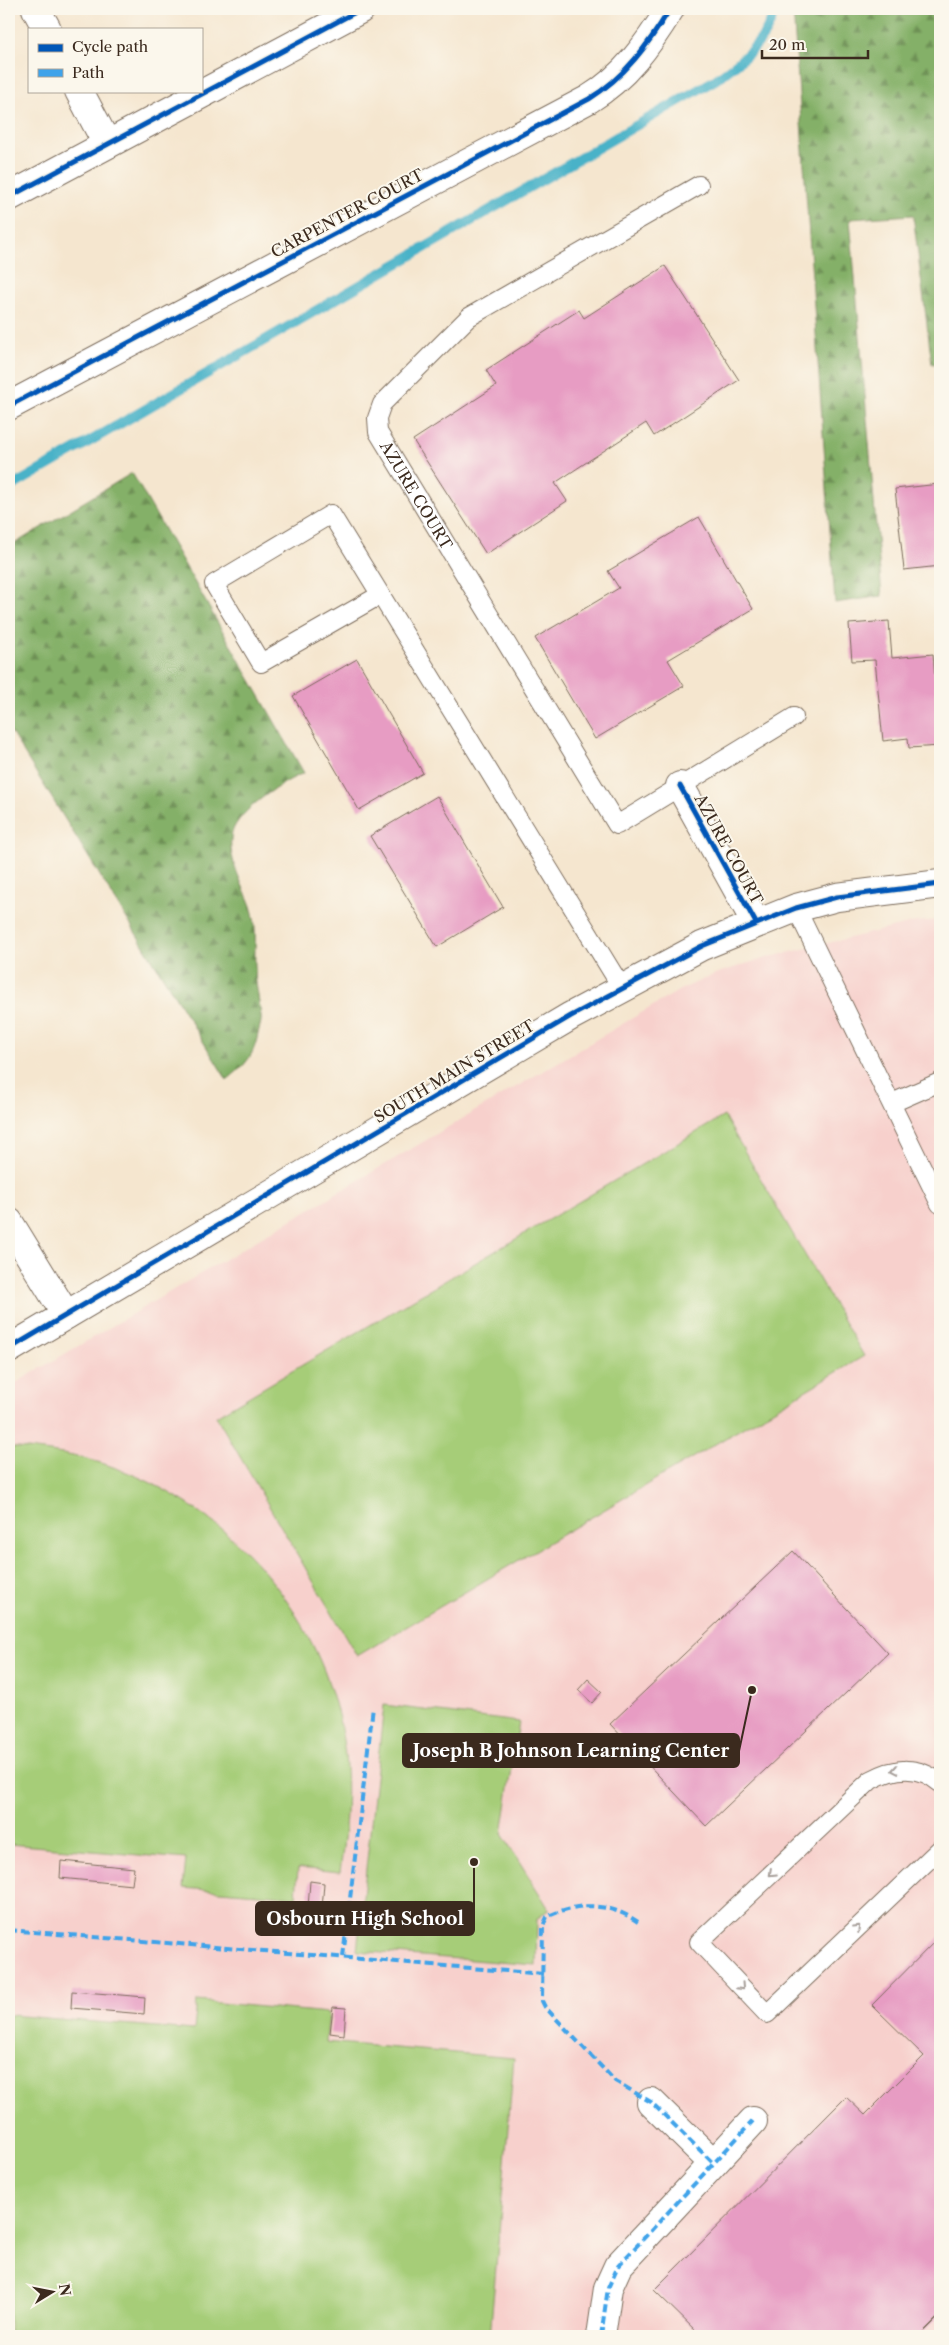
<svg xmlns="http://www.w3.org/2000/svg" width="949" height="2345" font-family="'Libre Caslon Text',serif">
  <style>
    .built { fill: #f7d0cc }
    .green { fill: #a6cd78; stroke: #707c4b }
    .forest { fill: url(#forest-firs); stroke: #606d43 }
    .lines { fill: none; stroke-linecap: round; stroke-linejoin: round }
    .stream { stroke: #49b2c8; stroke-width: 10 }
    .building { fill: #e79cc3 }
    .service-casing { stroke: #7c6c5c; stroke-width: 20 }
    .pedestrian-casing { stroke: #7c6c5c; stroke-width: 30 }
    .minor-casing { stroke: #7c6c5c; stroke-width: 30 }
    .tertiary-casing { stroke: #7c6c5c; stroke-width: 30 }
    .service { stroke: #fff; stroke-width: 18 }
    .pedestrian { stroke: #fff; stroke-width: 28 }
    .minor { stroke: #fff; stroke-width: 28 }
    .tertiary { stroke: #fff; stroke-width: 28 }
    .quiet { stroke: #3fa3ea; stroke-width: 4; stroke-dasharray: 8 4; stroke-linecap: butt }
    .cycleway-casing { stroke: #fbf7ec; stroke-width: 8 }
    .cycleway { stroke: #0057b8; stroke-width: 5 }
    .oneway { stroke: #a79f9a }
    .labels { text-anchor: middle; stroke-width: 4; stroke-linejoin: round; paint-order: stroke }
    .street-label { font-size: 16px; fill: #3b2a1e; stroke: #fbf7ec }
    .leader { fill: none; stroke: #3b2a1e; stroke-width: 2 }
    .callout-dot { fill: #3b2a1e; stroke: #fbf7ec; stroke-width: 2 }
    .callout { fill: #3b2a1e; stroke: #3b2a1e; stroke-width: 2 }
    .callout-label { font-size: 18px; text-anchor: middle; font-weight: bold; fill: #fff }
  </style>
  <defs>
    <pattern id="forest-firs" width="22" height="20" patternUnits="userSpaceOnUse" patternTransform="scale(1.25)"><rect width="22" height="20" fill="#84b068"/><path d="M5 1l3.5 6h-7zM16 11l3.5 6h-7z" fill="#6d8f55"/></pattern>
  </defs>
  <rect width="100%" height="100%" fill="#fbf7ec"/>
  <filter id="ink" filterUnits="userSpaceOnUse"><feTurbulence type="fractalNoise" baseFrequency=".02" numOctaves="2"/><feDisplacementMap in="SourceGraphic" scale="10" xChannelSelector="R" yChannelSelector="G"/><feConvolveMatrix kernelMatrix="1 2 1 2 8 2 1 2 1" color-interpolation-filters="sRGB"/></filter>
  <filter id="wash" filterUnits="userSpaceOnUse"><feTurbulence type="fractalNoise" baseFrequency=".0096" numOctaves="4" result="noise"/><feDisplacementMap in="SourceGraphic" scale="20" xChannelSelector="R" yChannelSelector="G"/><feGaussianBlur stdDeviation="1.12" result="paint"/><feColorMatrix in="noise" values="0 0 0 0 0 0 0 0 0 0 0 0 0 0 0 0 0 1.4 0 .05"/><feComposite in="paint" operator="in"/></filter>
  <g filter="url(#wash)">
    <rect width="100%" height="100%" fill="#f5e6cf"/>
    <path class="built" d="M940 920V2336H9V1387L680 990 715 974 758 960 916 922Z"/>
    <g class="green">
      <path d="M724 1116 864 1356 357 1656 216 1416Z"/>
      <path d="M9 1447C46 1451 81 1455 116 1468 232 1510 324 1617 343 1740 350 1784 346 1828 340 1872L298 1868 296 1897 183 1888 186 1859 9 1844Z"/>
      <path d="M384 1705 519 1722 502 1834 549 1909 537 1919 536 1965 357 1951Z"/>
      <path d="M197 2001 329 2013 326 2042 514 2058 490 2336H9V2015L194 2030Z"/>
    </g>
    <g class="forest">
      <path d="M793 9H940V363L932 364 913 215 850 219 882 596 835 603Z"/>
      <path d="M132 473 304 773C284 781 237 811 232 833 226 857 243 884 251 906 258 926 254 946 255 967 255 983 259 999 261 1016 262 1022 259 1028 258 1034 253 1058 245 1065 227 1080L9 729V547Z"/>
    </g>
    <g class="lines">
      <path class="stream" d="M9 488 715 80C740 62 769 41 774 9"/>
    </g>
    <g id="blocks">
      <g class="building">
        <path d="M665 266 739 380 654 436 646 423 555 483 567 501 486 554 413 440 496 386 486 370 579 310 584 318Z"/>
        <path d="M939 484 940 566 904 570 895 489Z"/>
        <path d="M699 517 753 609 668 660 684 686 595 739 535 638 619 588 608 571Z"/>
        <path d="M889 621 892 658 933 654 940 746 909 748 908 738 883 741 875 660 852 661 849 624Z"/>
        <path d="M357 659 423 773 359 810 293 696Z"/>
        <path d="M437 796 503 907 437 947 370 836Z"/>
        <path d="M793 1551 888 1653 706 1826 610 1724Z"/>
        <path d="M588 1679 602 1692 592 1703 578 1690Z"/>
        <path d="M61 1861 134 1868 132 1885 60 1878Z"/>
        <path d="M310 1881 324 1883 322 1909 308 1908Z"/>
        <path d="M940 1936V2315L919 2336H701L654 2290 846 2097 865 2115 924 2056 872 2005Z"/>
        <path d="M72 1991 145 1997 144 2014 71 2008Z"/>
        <path d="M333 2007 346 2008 344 2035 330 2033Z"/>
      </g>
    </g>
  </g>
  <g filter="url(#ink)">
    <use href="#blocks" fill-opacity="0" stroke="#7c6c5c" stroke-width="1"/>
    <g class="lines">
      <defs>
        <g id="service">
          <path id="s1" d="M699 185 469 317 382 404 377 418 378 432 617 825 794 717"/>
          <path d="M380 595 261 663 214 584 331 514 622 988"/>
          <path d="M796 908 940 1204"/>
          <path d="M892 1103 940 1082"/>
          <path d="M940 1783C918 1765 896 1767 871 1780L699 1942 767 2014 940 1849"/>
        </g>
        <g id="pedestrian">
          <path d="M651 2102 713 2163"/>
          <path d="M601 2336 608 2288 618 2266 753 2121"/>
        </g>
        <g id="minor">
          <path d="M36 9 47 29"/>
          <path d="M79 91 107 144"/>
          <path d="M9 197 361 9"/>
          <path d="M9 406 589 99C625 77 648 45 670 9"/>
          <path d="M680 786 756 923"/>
          <path d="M9 1222 66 1315"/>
        </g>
        <path id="tertiary" d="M9 1349 571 1016 702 946 796 908 837 897 940 884"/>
      </defs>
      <use href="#service" class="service-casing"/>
      <use href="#pedestrian" class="pedestrian-casing"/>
      <use href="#minor" class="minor-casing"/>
      <use href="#tertiary" class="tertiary-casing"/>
      <use href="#service" class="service"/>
      <use href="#pedestrian" class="pedestrian"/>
      <use href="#minor" class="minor"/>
      <use href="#tertiary" class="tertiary"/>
      <g class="quiet">
        <path d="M638 1922C611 1903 577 1901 547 1917L543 1926 542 2001 545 2007 615 2081 651 2102 713 2163"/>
        <path d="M9 1930 543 1974"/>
        <path d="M343 1957 373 1707"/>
        <path d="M601 2336 608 2288 618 2266 753 2121"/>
      </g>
      <defs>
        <g id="cycleway">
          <path d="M9 197 361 9"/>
          <path d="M9 406 589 99C625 77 648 45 670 9"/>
          <path d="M680 786 756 923"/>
          <path d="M9 1349 571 1016 702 946 796 908 837 897 940 884"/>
        </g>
      </defs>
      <use href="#cycleway" class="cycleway-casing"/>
      <use href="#cycleway" class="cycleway"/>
    </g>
    <defs><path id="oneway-chevron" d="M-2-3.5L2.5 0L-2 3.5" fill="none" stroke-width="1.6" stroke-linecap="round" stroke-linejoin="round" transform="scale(1.25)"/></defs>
    <g class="oneway">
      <use href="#oneway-chevron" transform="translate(895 1770) rotate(170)"/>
      <use href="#oneway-chevron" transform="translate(772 1873) rotate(137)"/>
      <use href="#oneway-chevron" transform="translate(857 1928) rotate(-44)"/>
      <use href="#oneway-chevron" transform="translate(741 1987) rotate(47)"/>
    </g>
  </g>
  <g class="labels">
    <g class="street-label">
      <text transform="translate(347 213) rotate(-28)" y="6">CARPENTER COURT</text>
      <text dy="6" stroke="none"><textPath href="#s1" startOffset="491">AZURE COURT</textPath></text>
      <text transform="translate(729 849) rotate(61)" y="6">AZURE COURT</text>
      <text transform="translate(454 1071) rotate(-31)" y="6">SOUTH MAIN STREET</text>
    </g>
  </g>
  <path class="leader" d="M752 1690L739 1751M474 1862L474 1919"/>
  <g class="callout-dot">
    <circle cx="752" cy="1690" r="5"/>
    <circle cx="474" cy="1862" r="5"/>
  </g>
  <g class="callout">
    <rect x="403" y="1734" width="336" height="33" rx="5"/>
    <rect x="256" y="1902" width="218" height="33" rx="5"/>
  </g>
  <g class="callout-label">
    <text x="571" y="1757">Joseph B Johnson Learning Center</text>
    <text x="365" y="1925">Osbourn High School</text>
  </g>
  <rect width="949" height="2345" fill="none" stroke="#fbf7ec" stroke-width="30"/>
  <rect x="28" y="28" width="175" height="65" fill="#fbf7ec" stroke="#aea59a"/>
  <rect x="38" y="44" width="25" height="8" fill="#0057b8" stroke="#aea59a"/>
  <text x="72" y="52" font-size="15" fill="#3b2a1e">Cycle path</text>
  <rect x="38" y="69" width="25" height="8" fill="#3fa3ea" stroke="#aea59a"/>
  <text x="72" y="78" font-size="15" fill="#3b2a1e">Path</text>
  <g transform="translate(52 2292) rotate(80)" stroke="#fbf7ec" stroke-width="4" paint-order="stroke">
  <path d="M0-4L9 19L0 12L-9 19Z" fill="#3b2a1e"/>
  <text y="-8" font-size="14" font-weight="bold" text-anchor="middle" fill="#3b2a1e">N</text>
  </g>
  <path d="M762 50v8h106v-8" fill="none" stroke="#3b2a1e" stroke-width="2.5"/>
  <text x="769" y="50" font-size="15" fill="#3b2a1e" stroke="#fbf7ec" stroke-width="4" paint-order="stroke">20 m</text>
</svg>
